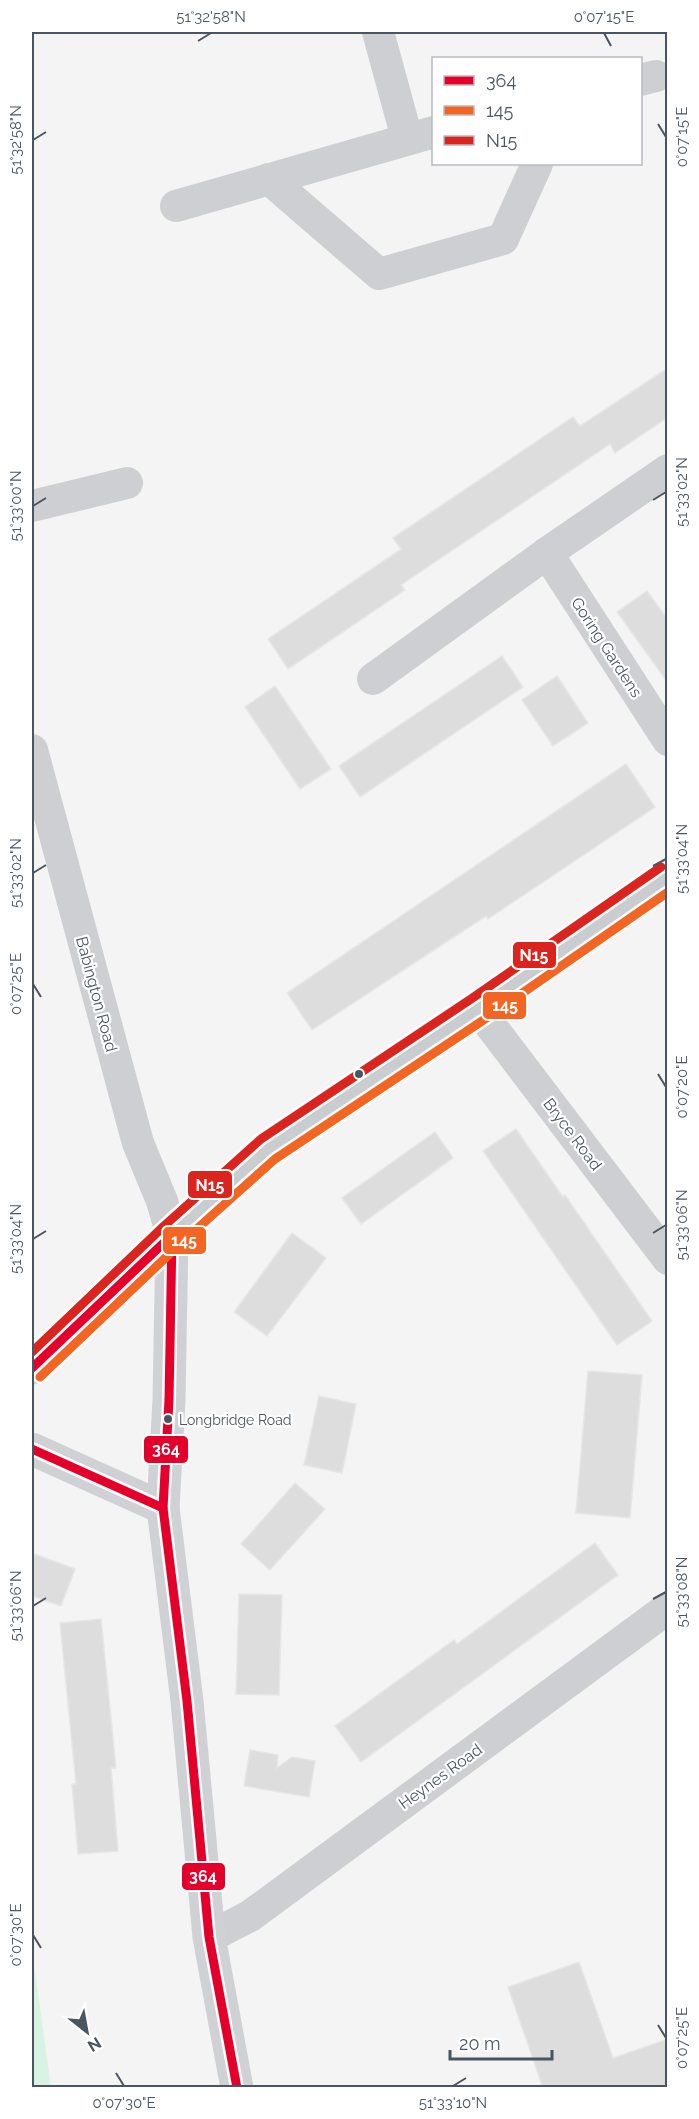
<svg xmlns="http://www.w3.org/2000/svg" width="699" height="2119" font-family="Raleway,sans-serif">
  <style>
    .green { fill: #d8f3e2 }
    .building { fill: #ddddde; stroke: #e5e6e7; stroke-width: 1.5 }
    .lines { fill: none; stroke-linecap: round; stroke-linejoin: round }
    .minor { stroke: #cdcfd2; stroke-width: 32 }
    .secondary { stroke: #cfd1d5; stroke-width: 33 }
    .primary { stroke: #cacdd0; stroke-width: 33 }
    .bus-1-casing { stroke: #fff; stroke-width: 14 }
    .bus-2-casing { stroke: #fff; stroke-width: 14 }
    .bus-3-casing { stroke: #fff; stroke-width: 14 }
    .bus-1 { stroke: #e4002b; stroke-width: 9 }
    .bus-2 { stroke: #f26522; stroke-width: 9 }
    .bus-3 { stroke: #dc241f; stroke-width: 9 }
    .ticks { fill: none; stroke: #495662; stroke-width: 2 }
    .bus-dot { fill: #495662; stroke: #fff; stroke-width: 2 }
    .labels { text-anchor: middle; stroke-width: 4.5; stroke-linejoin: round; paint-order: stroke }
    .bus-label { font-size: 14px; fill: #495662; stroke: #fff; text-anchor: start }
    .street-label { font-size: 16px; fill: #495662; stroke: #fff }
    .line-badge { stroke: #fff; stroke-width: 2 }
    .badge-label { font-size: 16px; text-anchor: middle; font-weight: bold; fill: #fff }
    .neatline { fill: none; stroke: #495662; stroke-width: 2 }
    .ticks-label { font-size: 15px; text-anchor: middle; fill: #495662 }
  </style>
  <rect width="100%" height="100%" fill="#f4f4f4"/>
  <path class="green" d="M32 1950 51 2087H32Z"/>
  <g class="building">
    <path d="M668 368V417L615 453 610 444 401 585 405 590 288 669 268 639 401 549 393 538 573 417 580 426Z"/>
    <path d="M647 591 668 620V683L617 612Z"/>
    <path d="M502 656 523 687 360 797 339 766Z"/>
    <path d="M557 676 588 723 553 746 522 700Z"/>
    <path d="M275 686 331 769 300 789 245 707Z"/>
    <path d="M626 764 655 807 488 919 486 916 312 1030 287 993Z"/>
    <path d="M516 1129 563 1197 565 1195 652 1321 617 1345 483 1151Z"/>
    <path d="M435 1132 453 1158 361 1224 342 1198Z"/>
    <path d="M292 1233 326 1258 267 1336 234 1312Z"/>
    <path d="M588 1371 642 1375 630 1518 576 1513Z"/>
    <path d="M319 1396 356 1404 342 1473 304 1465Z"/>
    <path d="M295 1483 325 1509 270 1570 241 1544Z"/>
    <path d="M595 1543 618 1575 361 1762 335 1726 454 1640 457 1644Z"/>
    <path d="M32 1553 75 1569 61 1606 32 1596Z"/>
    <path d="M239 1594 282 1595 279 1695 236 1694Z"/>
    <path d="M101 1619 116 1768H111L118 1851 78 1854 72 1784H76L60 1623Z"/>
    <path d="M250 1750 278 1755 277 1768 292 1757 315 1761 309 1797 244 1786Z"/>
    <path d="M579 1962 613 2058 668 2039V2088H543L508 1987Z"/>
  </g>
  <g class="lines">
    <g class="minor">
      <path d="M378 32 407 138"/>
      <path d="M640 80 656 76"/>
      <path d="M269 179 379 274 503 239 537 164"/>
      <path d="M176 206 434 132"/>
      <path d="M32 506 127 483"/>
      <path d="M547 553 668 740"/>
      <path d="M373 679 547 553 668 470"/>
      <path d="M32 750 138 1143 162 1201 172 1235"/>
      <path d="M478 1009 668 1259"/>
      <path d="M209 1937 250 1916 668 1608"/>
    </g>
    <g class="secondary">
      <path d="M172 1235 169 1400 163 1508 187 1701 209 1937 237 2088"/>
      <path d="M32 1449 163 1508"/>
    </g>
    <path class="primary" d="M32 1368 172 1235 268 1149 478 1009 668 877"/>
    <defs>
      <g id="bus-1">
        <path d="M172 1235 169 1400 163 1508 187 1701 209 1937 237 2088"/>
        <path d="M32 1368 172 1235"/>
        <path d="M32 1449 163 1508"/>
      </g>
      <path id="bus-2" d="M40 1377 180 1244 275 1159 485 1019 668 892"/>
      <path id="bus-3" d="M32 1352 164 1226 261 1139 471 999 661 867"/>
    </defs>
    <use href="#bus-1" class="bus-1-casing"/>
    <use href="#bus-2" class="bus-2-casing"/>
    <use href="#bus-3" class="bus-3-casing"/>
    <use href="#bus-1" class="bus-1"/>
    <use href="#bus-2" class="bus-2"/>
    <use href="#bus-3" class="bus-3"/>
  </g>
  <path class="ticks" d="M604 33 611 46M198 41 211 33M658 124 666 137M33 140 46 132M653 500 666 492M33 506 46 498M653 866 666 859M33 873 46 865M33 984 41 997M658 1074 666 1087M653 1233 666 1225M33 1239 46 1231M653 1599 666 1592M33 1606 46 1598M33 1935 41 1948M658 2025 666 2038M116 2073 124 2086M453 2086 466 2078"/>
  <g class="bus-dot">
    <circle cx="359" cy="1074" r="5"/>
    <circle cx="168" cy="1419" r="5"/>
  </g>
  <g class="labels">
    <g class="bus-label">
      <text x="179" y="1425">Longbridge Road</text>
    </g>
    <g class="street-label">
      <text transform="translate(607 647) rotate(57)" y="6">Goring Gardens</text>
      <text transform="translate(97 994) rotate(75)" y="6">Babington Road</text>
      <text transform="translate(573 1134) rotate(53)" y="6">Bryce Road</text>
      <text transform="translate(440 1776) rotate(-36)" y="6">Heynes Road</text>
    </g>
  </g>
  <g class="line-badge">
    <rect x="512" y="941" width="45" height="28" rx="6" fill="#dc241f"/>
    <rect x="482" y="991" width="45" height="29" rx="6" fill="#f26522"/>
    <rect x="187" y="1170" width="46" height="29" rx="6" fill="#dc241f"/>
    <rect x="162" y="1226" width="45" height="29" rx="6" fill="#f26522"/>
    <rect x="143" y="1435" width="46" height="29" rx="6" fill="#e4002b"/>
    <rect x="181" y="1862" width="45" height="29" rx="6" fill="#e4002b"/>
  </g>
  <g class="badge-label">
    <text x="534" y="961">N15</text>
    <text x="505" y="1011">145</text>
    <text x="210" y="1191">N15</text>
    <text x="184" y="1246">145</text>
    <text x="166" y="1455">364</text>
    <text x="203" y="1882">364</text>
  </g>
  <rect width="699" height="2119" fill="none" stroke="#ffffff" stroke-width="66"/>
  <rect x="432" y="57" width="210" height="108" fill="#ffffff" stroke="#b6bbc0" stroke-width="1.5"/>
  <rect x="444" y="76" width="30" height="9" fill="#e4002b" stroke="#b6bbc0" stroke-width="1.5"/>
  <text x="486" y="87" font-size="18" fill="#495662">364</text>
  <rect x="444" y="106" width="30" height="9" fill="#f26522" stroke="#b6bbc0" stroke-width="1.5"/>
  <text x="486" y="117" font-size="18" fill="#495662">145</text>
  <rect x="444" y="136" width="30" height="9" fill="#dc241f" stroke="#b6bbc0" stroke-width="1.5"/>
  <text x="486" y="147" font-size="18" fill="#495662">N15</text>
  <g transform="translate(87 2032) rotate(149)" stroke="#ffffff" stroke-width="4.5" paint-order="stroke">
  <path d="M0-4.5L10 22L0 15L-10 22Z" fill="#495662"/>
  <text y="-9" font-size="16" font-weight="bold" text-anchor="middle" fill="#495662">N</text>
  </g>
  <path d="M450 2050v9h102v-9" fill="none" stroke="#495662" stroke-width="3"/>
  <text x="459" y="2050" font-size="18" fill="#495662" stroke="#ffffff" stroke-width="4.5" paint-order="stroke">20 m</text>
  <rect x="33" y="33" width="633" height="2053" class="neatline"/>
  <g class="ticks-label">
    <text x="211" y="22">51°32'58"N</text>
    <text x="604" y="22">0°07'15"E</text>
    <text transform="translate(682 137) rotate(-90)" y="5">0°07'15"E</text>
    <text transform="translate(16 140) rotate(-90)" y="5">51°32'58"N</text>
    <text transform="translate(682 492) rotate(-90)" y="5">51°33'02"N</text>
    <text transform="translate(16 506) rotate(-90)" y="5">51°33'00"N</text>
    <text transform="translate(682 859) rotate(-90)" y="5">51°33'04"N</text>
    <text transform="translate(16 873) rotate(-90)" y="5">51°33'02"N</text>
    <text transform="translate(16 984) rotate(-90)" y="5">0°07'25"E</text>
    <text transform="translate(682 1087) rotate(-90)" y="5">0°07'20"E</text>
    <text transform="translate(682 1225) rotate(-90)" y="5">51°33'06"N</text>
    <text transform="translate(16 1239) rotate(-90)" y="5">51°33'04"N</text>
    <text transform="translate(682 1592) rotate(-90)" y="5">51°33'08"N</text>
    <text transform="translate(16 1606) rotate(-90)" y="5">51°33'06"N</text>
    <text transform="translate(16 1935) rotate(-90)" y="5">0°07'30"E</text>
    <text transform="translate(682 2038) rotate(-90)" y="5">0°07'25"E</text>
    <text x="124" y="2108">0°07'30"E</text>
    <text x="453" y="2108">51°33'10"N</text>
  </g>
</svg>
